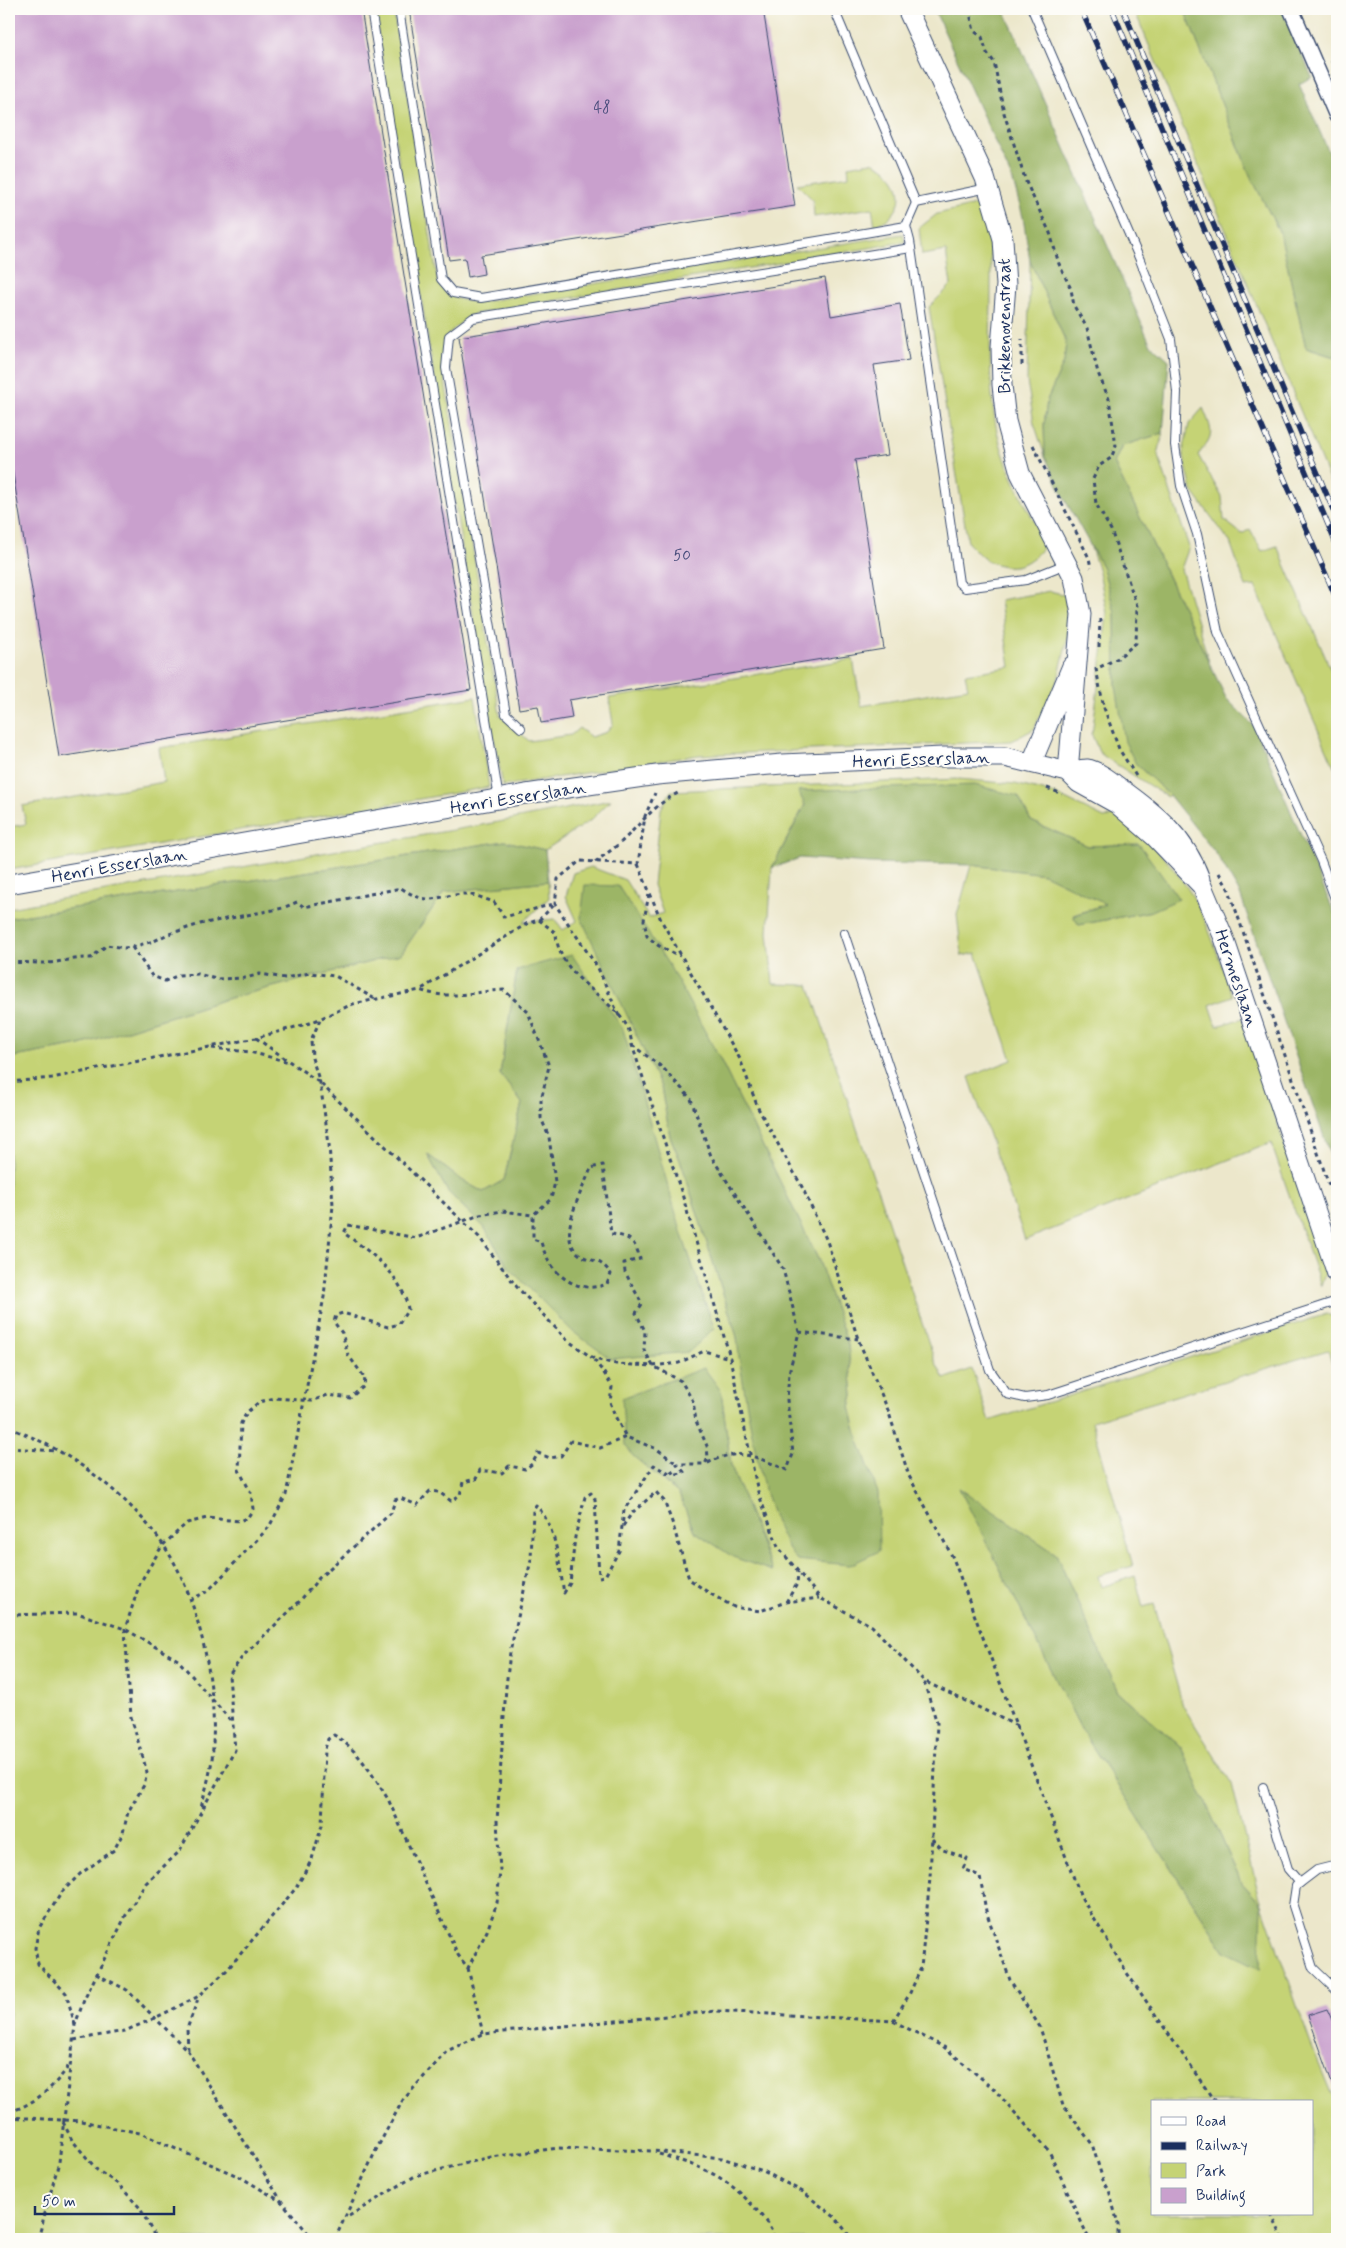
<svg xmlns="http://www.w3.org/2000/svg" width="1346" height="2248" font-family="Mynerve,sans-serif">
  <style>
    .green { fill: #c5d375; stroke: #70816a; fill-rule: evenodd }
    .forest { fill: #9cb566; stroke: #5c7262 }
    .building { fill: #c9a0cd }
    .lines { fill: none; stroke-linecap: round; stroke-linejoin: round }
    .service-casing { stroke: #3a4b6e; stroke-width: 10 }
    .minor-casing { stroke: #3a4b6e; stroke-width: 18 }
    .tertiary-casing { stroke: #3a4b6e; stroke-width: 21 }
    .path { stroke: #3a4b6e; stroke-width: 3; stroke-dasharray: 4 4; stroke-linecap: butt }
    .service { stroke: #fff; stroke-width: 8 }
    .minor { stroke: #fff; stroke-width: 15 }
    .tertiary { stroke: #fff; stroke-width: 19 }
    .rail-casing { stroke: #1b2f5e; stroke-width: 5.5 }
    .rail { stroke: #fdfcf7; stroke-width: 4; stroke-dasharray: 11; stroke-linecap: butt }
    .labels { text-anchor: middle; stroke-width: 4; stroke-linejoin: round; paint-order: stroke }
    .number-label { font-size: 15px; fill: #464b7a }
    .street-label { font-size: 18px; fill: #1b2f5e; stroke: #fdfcf7 }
  </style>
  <rect width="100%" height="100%" fill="#fdfcf7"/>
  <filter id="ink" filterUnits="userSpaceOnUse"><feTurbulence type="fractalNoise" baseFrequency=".02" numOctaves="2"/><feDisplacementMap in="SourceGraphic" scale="10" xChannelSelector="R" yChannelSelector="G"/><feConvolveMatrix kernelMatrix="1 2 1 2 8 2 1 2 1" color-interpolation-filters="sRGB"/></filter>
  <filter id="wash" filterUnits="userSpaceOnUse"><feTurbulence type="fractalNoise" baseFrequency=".0096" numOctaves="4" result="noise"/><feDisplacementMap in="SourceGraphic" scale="20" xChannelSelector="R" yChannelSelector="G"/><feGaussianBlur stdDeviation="1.12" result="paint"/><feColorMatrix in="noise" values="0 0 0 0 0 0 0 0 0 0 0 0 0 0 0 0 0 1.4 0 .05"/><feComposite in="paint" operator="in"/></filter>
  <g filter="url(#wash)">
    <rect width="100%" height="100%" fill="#ece7cb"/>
    <g class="green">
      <path d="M374 9H393L438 282C452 300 464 303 487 301L903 234 905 242 474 314C446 332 446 335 443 368L500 715 529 741 571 735 579 728 591 737 607 732 613 724 609 698 853 659 861 706 968 688 965 674 1010 667 1000 600 1050 591 1066 595 1068 636 1058 680 1034 729 1012 741 699 755 503 786 488 707Z"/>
      <path d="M1134 9H1184L1250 175 1280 233 1306 348 1334 357 1337 349V499Z"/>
      <path d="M871 162C895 169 912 198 889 218 886 221 879 223 875 226L872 208 814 217 813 200 797 184 849 176 848 166Z"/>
      <path d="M975 205C991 221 991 260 991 282 991 331 987 382 997 431 1005 468 1025 503 1042 536L1043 547C1028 567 1011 571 988 561 981 558 974 548 968 543L929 307 951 285 946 251 922 255 919 228 937 214Z"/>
      <path d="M1030 261 1066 342 1064 362 1047 400 1044 425 1045 456 1034 423 1027 381Z"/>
      <path d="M1203 408C1213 432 1215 434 1198 455L1222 497 1224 520 1242 534 1250 529 1262 551 1277 546 1337 684V773L1255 586 1246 587 1230 542 1192 491 1183 453 1189 424Z"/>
      <path d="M1163 433 1158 455 1189 547 1181 569 1209 662 1114 463 1122 446Z"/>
      <path d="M1090 545 1103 568 1115 613 1116 686 1136 764 1169 795 1167 797 1105 757 1099 752 1092 735 1107 614 1099 571Z"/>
      <path d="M475 697 489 787 9 870V827L26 824 22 806 164 782 159 748Z"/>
      <path d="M958 779 1015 784 1055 794 1104 818 1110 817 1115 811C1148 839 1181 871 1200 910 1213 937 1222 968 1232 996L1210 1005 1217 1026 1243 1018 1326 1271 1321 1286 1271 1143 1025 1240 969 1077 1012 1060 976 953 962 956 957 915 971 865 1045 874 1106 904 1073 915 1079 925 1152 911 1139 844 1088 846 1031 821 1018 796 799 791 805 804 772 868 768 933 773 984 809 985 934 1359 944 1379 972 1369 989 1421 1327 1314 1337 1318V1367L1332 1364 1328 1350 1092 1421 1133 1566 1098 1576 1101 1587 1135 1576 1143 1607 1154 1604 1183 1706 1232 1784 1259 1896 1310 2042 1337 2108V2239H9V1058L80 1045 226 999 401 954 444 892 548 881 549 898 523 922 555 919 563 930 577 921 566 896 573 873 591 867 625 880 649 918 663 913 653 885 661 809 671 791ZM517 970 682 1236 714 1328 509 1268 484 1227 448 1192 428 1155 460 1179 483 1192 504 1180 522 1103 500 1074ZM631 1023 720 1059 819 1261 848 1345 853 1395 850 1407 858 1438 748 1407 737 1337 682 1165 670 1136 661 1087ZM721 1391 731 1466 772 1571 694 1531 679 1494ZM960 1489 1056 1554 1118 1692 1181 1747 1241 1882 1262 1905 1225 1951 1081 1729ZM1152 2102H1312V2214H1152Z"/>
      <path d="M611 800 591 820 545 850 505 841 9 918V908L493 823Z"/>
    </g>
    <g class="forest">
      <path d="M934 9H1004L1150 343 1169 360 1163 433 1122 446 1114 463 1226 698 1254 726 1337 919V1175L1240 894 1217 855 1169 795 1136 764 1125 742 1116 686 1115 613 1103 568 1064 498 1045 456 1044 425 1047 400 1064 362 1066 342 1030 261 1023 217 1013 181Z"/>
      <path d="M1184 9H1282L1312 77 1299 84 1337 171V349L1335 357 1306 348 1280 233 1250 175Z"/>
      <path d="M975 785 1018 796 1031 821 1088 846 1139 844 1179 899 1152 911 1079 925 1073 916 1105 904 1044 874 971 865 871 863 800 858 772 868 805 805 798 791Z"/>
      <path d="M505 841 545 850 548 881 444 892 401 954 226 999 80 1045 9 1058V918Z"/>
      <path d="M585 885 618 886 670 967 720 1059 819 1261 848 1345 853 1395 850 1407 858 1438 878 1493 879 1551 850 1565 796 1560C761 1514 749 1415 739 1357L737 1337 682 1165 670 1136 661 1087 581 918Z"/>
      <path d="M572 955 623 1029 682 1235 714 1328 689 1352 611 1359 572 1331 509 1268 484 1227 448 1192 427 1154 460 1179 483 1192 504 1180 522 1103 500 1074 517 970Z"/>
      <path d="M704 1368 721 1391 731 1466 772 1571 733 1557 694 1531 679 1494 633 1456 625 1445 622 1398Z"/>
      <path d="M959 1488 1056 1554 1118 1692 1181 1747 1241 1882 1262 1905 1260 1968 1225 1951 1081 1729Z"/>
    </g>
    <g id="blocks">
      <g class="building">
        <path d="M9 9H361L471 690 59 757 9 449Z"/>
        <path d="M409 9H763L795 206 481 255 484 274 468 277 465 258 449 260Z"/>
        <path d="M825 278 831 316 900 304 909 360 874 365 888 455 855 460 884 649 569 700 572 718 541 723 538 706 519 709 459 337Z"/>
        <path d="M1327 2009 1337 2031V2091H1335L1308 2015Z"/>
      </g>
    </g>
  </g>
  <g filter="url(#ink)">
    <use href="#blocks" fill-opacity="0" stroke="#3a4b6e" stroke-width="1"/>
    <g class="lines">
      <defs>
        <g id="service">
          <path d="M371 9 499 799"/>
          <path d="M399 9 441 279 453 293 481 298 906 226 916 203 988 188"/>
          <path d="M834 9 916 203"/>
          <path d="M1032 9 1140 260 1171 339 1177 392 1175 445 1181 486 1197 534 1218 632 1321 861 1337 904"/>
          <path d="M906 226 910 241 959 583 965 588 1026 580 1066 564"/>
          <path d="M521 728 506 714 446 368 449 336 473 318 911 248"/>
          <path d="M844 933 990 1370 1007 1394 1025 1398 1048 1395 1337 1301"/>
          <path d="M1263 1787 1288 1869 1300 1883"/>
          <path d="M1337 1865 1317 1870 1296 1886 1293 1906 1313 1968 1337 1991"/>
        </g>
        <path id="minor" d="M1291 9 1337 116"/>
        <g id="tertiary">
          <path d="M907 9 985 178 1003 239 1006 285 1001 347 1002 385 1006 421 1020 473 1074 578 1081 614 1068 772"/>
          <path d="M1032 762 1072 666"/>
          <path d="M1068 772C1074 771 1081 769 1087 769 1097 770 1112 782 1120 788 1155 813 1185 837 1200 879"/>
          <path d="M9 884 526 794 657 775 782 764 943 757H1005L1068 772 1079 783 1117 804 1154 836 1202 886 1224 938 1337 1274"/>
        </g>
      </defs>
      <use href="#service" class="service-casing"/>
      <use href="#minor" class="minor-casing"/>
      <use href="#tertiary" class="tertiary-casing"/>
      <g class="path">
        <path d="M969 9 974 31 982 37 987 53 994 62 1004 113 1026 182 1050 233 1059 264 1071 289 1074 306 1087 328 1098 373 1109 399 1116 446 1111 458 1099 466 1093 479 1096 504 1111 530 1137 606 1136 643 1118 658 1096 669 1104 708 1119 749 1136 776"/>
        <path d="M1331 63 1337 60"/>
        <path d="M1022 365V339"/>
        <path d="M1033 445 1089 558 1091 568"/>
        <path d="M1099 647 1100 618"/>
        <path d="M1047 788 1062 794"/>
        <path d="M595 862C603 856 612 850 620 843 640 825 654 804 680 792"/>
        <path d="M638 864 661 920 740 1059 758 1108 802 1187 827 1241 858 1339 888 1410 909 1476 953 1558 1081 1897 1127 1973 1215 2102"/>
        <path d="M1219 873 1229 890 1337 1209"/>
        <path d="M649 894 644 920 647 936 659 946 680 956"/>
        <path d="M539 920 556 933C558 977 607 993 627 1026 630 1031 631 1039 632 1045L682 1194 730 1357"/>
        <path d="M132 947 152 976 165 981 179 975 198 974 216 979 246 978 260 974 285 978 310 973 335 976 375 999"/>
        <path d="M9 963C21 962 32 963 44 963 60 963 75 957 91 958L107 945 124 948 132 947 154 941 166 935 200 924 283 908 297 902 304 907 401 888C430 907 433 896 464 894 473 894 485 899 494 902L504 917 554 904"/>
        <path d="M619 1016 598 968 555 904 558 879 580 861 638 864 645 816 655 793"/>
        <path d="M256 1038 320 1083 479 1237 516 1286 567 1340 594 1359 616 1364 653 1366 679 1363 704 1351 730 1358 758 1492 778 1547 820 1598 872 1626 924 1681 1017 1726"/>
        <path d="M632 1045 663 1068 691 1099 711 1156 783 1269 799 1332 789 1373 787 1400 793 1454 787 1470C756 1457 739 1446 706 1464"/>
        <path d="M212 1048 250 1052 289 1062"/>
        <path d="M9 1082 52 1078 256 1038 310 1023 353 1004 420 990"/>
        <path d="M799 1332 858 1339"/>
        <path d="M594 1360 604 1373 612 1387 610 1402 615 1416 626 1437"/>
        <path d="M9 1428C74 1450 151 1511 180 1574 203 1623 216 1691 213 1744 213 1766 206 1787 201 1808"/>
        <path d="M9 1448 57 1451"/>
        <path d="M623 1526 632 1513 656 1492 664 1501 672 1522 689 1579 709 1593 734 1607 760 1611 786 1602 819 1598"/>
        <path d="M190 1600 208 1591 269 1527 286 1495 324 1297 333 1205 329 1144 320 1083 312 1058 311 1040 321 1018"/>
        <path d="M786 1602 797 1584 798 1572"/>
        <path d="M9 1615 77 1613 125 1629 178 1660 231 1721"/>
        <path d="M932 1839 943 1850 967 1858 963 1869 980 1876 986 1911 1010 1980 1040 2027 1063 2105 1092 2144 1103 2180 1109 2190 1118 2224V2239"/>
        <path d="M468 1968 483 2034"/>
        <path d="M96 1974 127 1990 188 2051 282 2202"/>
        <path d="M893 2021 909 1995 921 1968 930 1878 937 1723 924 1682"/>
        <path d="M75 2025 66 1993 38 1964 35 1948 39 1928 62 1892 80 1874 114 1850 123 1833 128 1812 144 1785 147 1772 131 1717 125 1629 140 1583 162 1546 187 1523 207 1518 240 1521 248 1517 253 1509 251 1493 239 1470 241 1423 247 1412 259 1402 275 1398 312 1401 328 1395 350 1398 364 1386 365 1378 348 1355 342 1333 334 1322 336 1315 343 1313 388 1327 399 1324 408 1309C402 1274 371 1253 344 1233L348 1225 416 1238 480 1215 502 1211 533 1215"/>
        <path d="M74 2040 125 2031 155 2018 199 1996 227 1970 296 1888 312 1859 322 1825 325 1749 328 1739 334 1735C358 1749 373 1776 388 1799L458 1955 468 1968 487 1931 497 1903 500 1871 497 1821 506 1687 510 1652 531 1560 533 1510 536 1505C557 1527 559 1565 564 1593L570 1583 575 1537 585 1497 591 1493 595 1499 599 1577 605 1576 619 1551 624 1510 654 1465 667 1473 670 1469 674 1475 684 1472 677 1464H705L708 1458 707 1446 696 1421 693 1401 681 1381 653 1366 644 1350 645 1331 636 1313 642 1304 625 1272 624 1263 640 1259C635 1240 630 1237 611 1234L603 1165 591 1168C583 1190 555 1236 579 1254 591 1263 600 1257 611 1274L607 1284C575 1296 549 1272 541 1242L533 1239V1215L551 1199 555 1182 549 1137 541 1118V1100L549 1066 528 1012 504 990C475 991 449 1001 420 990L528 923 539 920 555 904"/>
        <path d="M188 2050 187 2029 199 1996"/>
        <path d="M9 2112C33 2105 56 2086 69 2065"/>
        <path d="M9 2117 81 2121 140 2133 242 2178 282 2202 313 2239"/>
        <path d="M63 2122 72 2140 97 2170 118 2184 140 2208 156 2239"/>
        <path d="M659 2154C675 2159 692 2164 707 2171 734 2183 764 2213 776 2239"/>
        <path d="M1271 2214 1283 2239"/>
        <path d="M349 2216 415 2176 491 2157 558 2148 653 2151 722 2158 763 2171 803 2192 836 2218 848 2234V2239"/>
        <path d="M38 2239 59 2162 75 2025 84 2000 126 1915 146 1883 179 1852 235 1750 229 1675 243 1656 299 1602 319 1578 391 1513 395 1500 400 1498 417 1505 430 1491 439 1492 451 1501 460 1495 463 1482 476 1479 480 1470 502 1473 509 1466 525 1469 532 1464 538 1453 550 1458 561 1456 571 1441 600 1448 626 1437 657 1449 677 1464"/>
        <path d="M335 2239 376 2150 403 2100 447 2051 483 2034 717 2011 893 2021 944 2047 993 2088 1049 2151 1089 2239"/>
      </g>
      <use href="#service" class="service"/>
      <use href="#minor" class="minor"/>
      <use href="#tertiary" class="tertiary"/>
      <defs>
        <g id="rail">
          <path d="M1081 9 1337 600"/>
          <path d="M1112 9 1337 546"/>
          <path d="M1123 9 1337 519"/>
        </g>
      </defs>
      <use href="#rail" class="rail-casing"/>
      <use href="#rail" class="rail"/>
    </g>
  </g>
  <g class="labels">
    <g class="number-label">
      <text x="602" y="112">48</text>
      <text x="682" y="560">50</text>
    </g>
    <g class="street-label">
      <text transform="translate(1004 326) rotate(-90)" y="6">Brikkenovenstraat</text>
      <text transform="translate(921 759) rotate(-2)" y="6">Henri Esserslaan</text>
      <text transform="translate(518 797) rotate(-9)" y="6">Henri Esserslaan</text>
      <text transform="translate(119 865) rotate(-10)" y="6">Henri Esserslaan</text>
      <text transform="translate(1237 978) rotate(71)" y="6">Hermeslaan</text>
    </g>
  </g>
  <rect width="1346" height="2248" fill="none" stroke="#fdfcf7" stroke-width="30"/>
  <rect x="1151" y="2100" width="162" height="115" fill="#fdfcf7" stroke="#a3aaba"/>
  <rect x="1161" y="2117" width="25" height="8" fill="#ffffff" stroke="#a3aaba"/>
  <text x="1196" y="2126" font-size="15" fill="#1b2f5e">Road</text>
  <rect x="1161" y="2142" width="25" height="8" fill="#1b2f5e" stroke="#a3aaba"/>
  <text x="1196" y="2150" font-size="15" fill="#1b2f5e">Railway</text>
  <rect x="1161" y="2163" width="25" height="15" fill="#c5d375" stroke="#a3aaba"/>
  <text x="1196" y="2176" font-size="15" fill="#1b2f5e">Park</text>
  <rect x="1161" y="2188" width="25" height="15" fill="#c9a0cd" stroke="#a3aaba"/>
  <text x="1196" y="2200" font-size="15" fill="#1b2f5e">Building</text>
  <path d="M35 2206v8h139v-8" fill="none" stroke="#1b2f5e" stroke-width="2.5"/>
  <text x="42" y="2206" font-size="15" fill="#1b2f5e" stroke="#fdfcf7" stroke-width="4" paint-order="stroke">50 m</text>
</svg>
